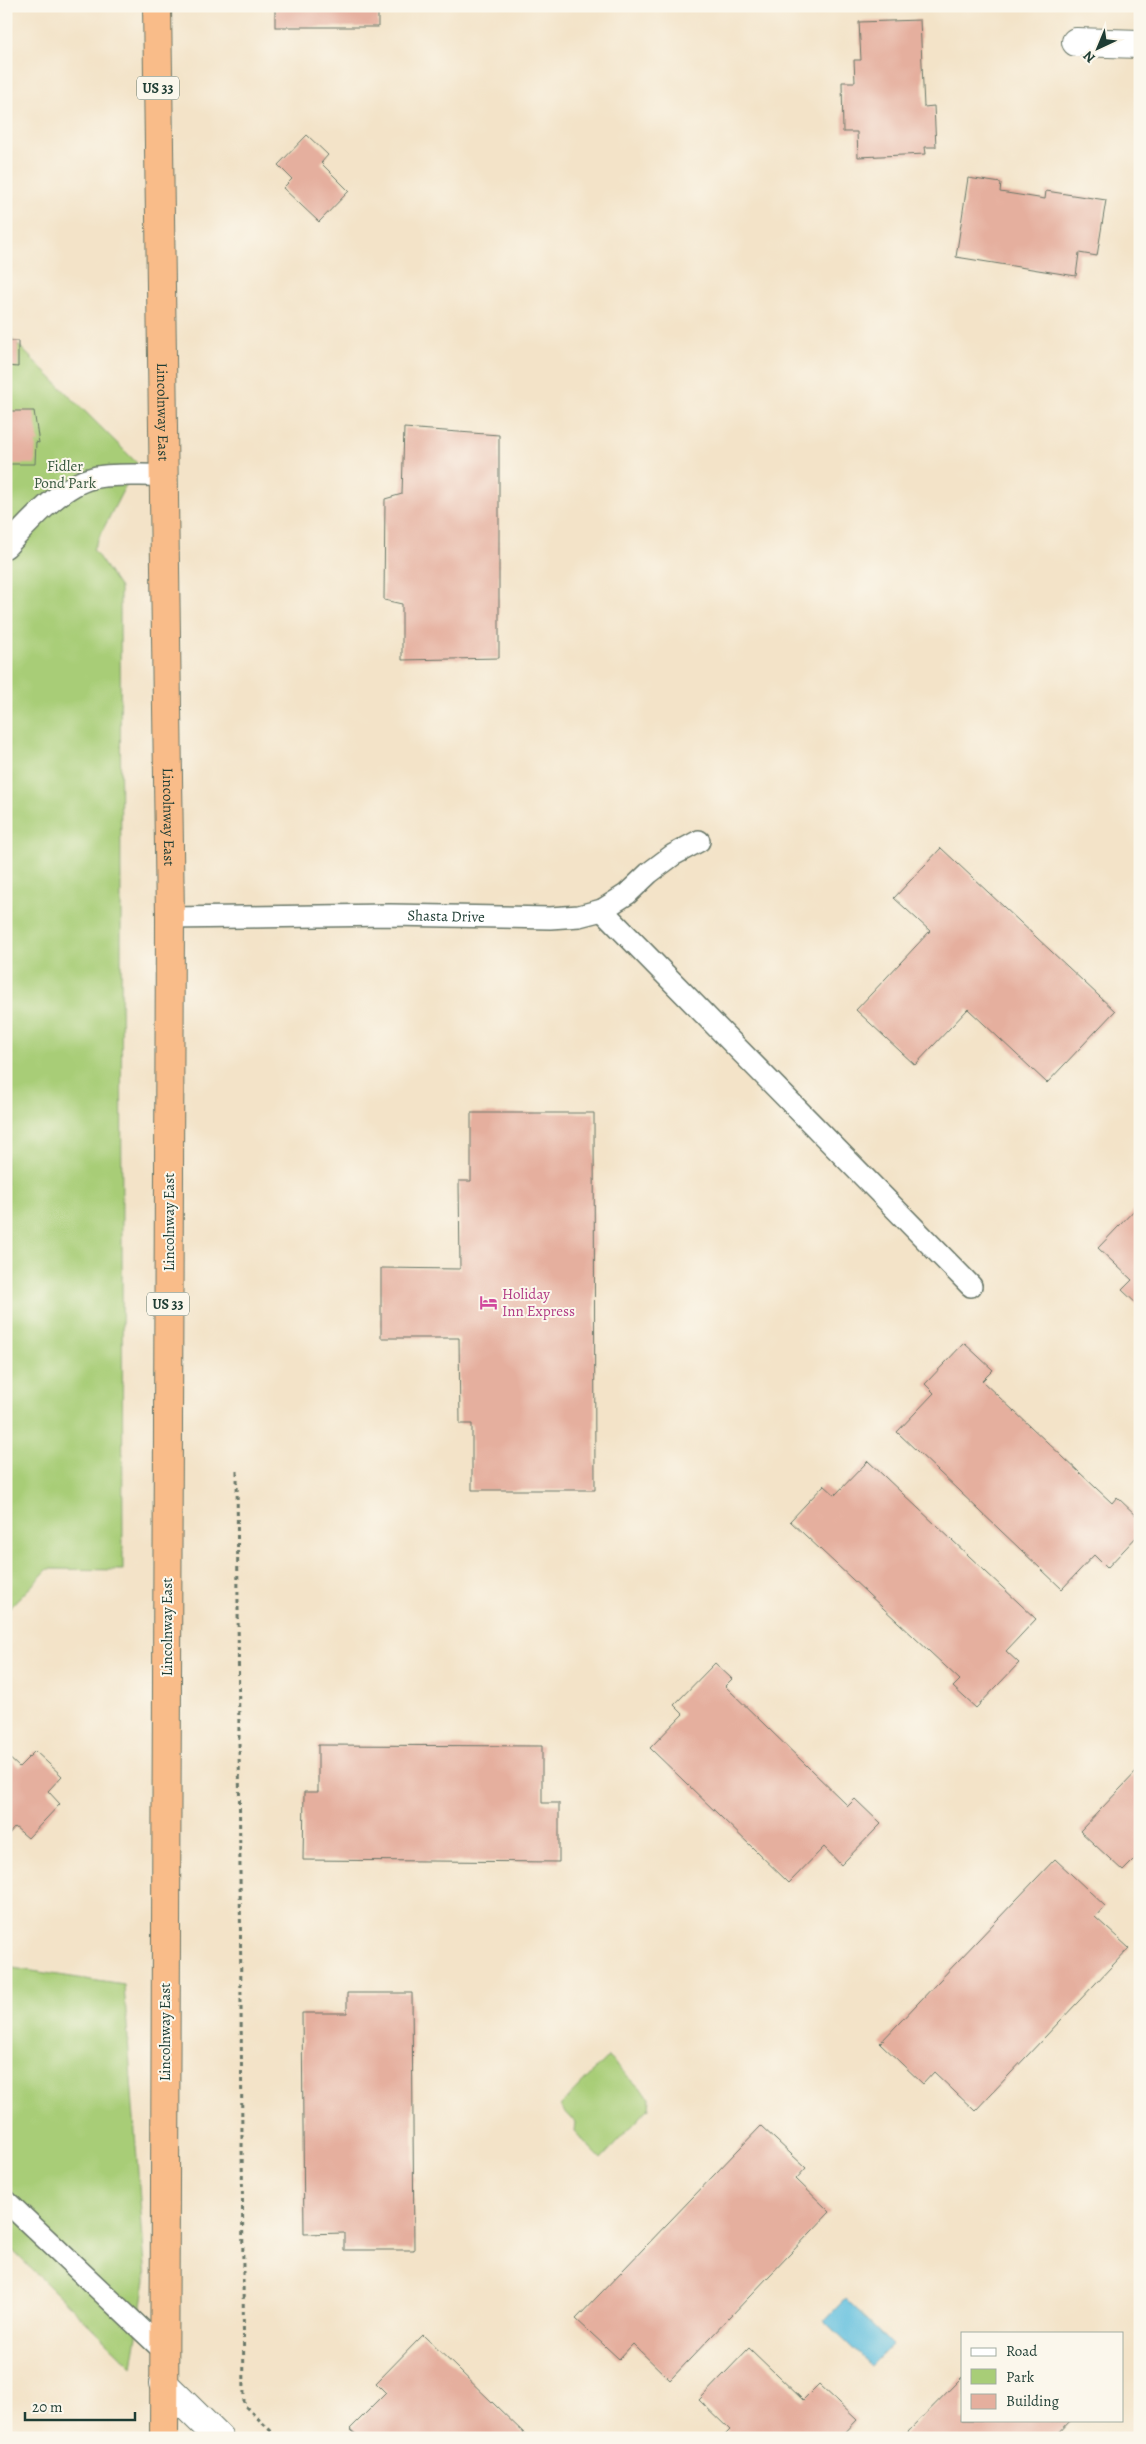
<svg xmlns="http://www.w3.org/2000/svg" width="1146" height="2444" font-family="Alegreya,serif">
  <style>
    .green { fill: #a8cd77; stroke: #648556 }
    .water { fill: #60bfde; stroke: #407e89 }
    .building { fill: #e5af9e }
    .lines { fill: none; stroke-linecap: round; stroke-linejoin: round }
    .service-casing { stroke: #697768; stroke-width: 24 }
    .minor-casing { stroke: #697768; stroke-width: 30 }
    .trunk-casing { stroke: #697768; stroke-width: 30 }
    .path { stroke: #697768; stroke-width: 3; stroke-dasharray: 4 4; stroke-linecap: butt }
    .service { stroke: #fff; stroke-width: 21 }
    .minor { stroke: #fff; stroke-width: 28 }
    .trunk { stroke: #f9bc89; stroke-width: 28 }
    .labels { text-anchor: middle; stroke-width: 4; stroke-linejoin: round; paint-order: stroke }
    .shield { fill: #fbf7ec; stroke: #61756b; stroke-width: 1 }
    .shield-label { font-size: 14px; font-weight: bold; fill: #1f3d34 }
    .street-label { font-size: 15px; fill: #1f3d34; stroke: #fbf7ec }
    .park-label { font-size: 15px; fill: #3a5a41; stroke: #fbf7ec }
    .hotel-label { font-size: 15px; fill: #b23c85; stroke: #fbf7ec; text-anchor: start }
  </style>
  <rect width="100%" height="100%" fill="#fbf7ec"/>
  <filter id="ink" filterUnits="userSpaceOnUse"><feTurbulence type="fractalNoise" baseFrequency=".02" numOctaves="2"/><feDisplacementMap in="SourceGraphic" scale="10" xChannelSelector="R" yChannelSelector="G"/><feConvolveMatrix kernelMatrix="1 2 1 2 8 2 1 2 1" color-interpolation-filters="sRGB"/></filter>
  <filter id="wash" filterUnits="userSpaceOnUse"><feTurbulence type="fractalNoise" baseFrequency=".0096" numOctaves="4" result="noise"/><feDisplacementMap in="SourceGraphic" scale="20" xChannelSelector="R" yChannelSelector="G"/><feGaussianBlur stdDeviation="1.12" result="paint"/><feColorMatrix in="noise" values="0 0 0 0 0 0 0 0 0 0 0 0 0 0 0 0 0 1.4 0 .05"/><feComposite in="paint" operator="in"/></filter>
  <g filter="url(#wash)">
    <rect width="100%" height="100%" fill="#f3e3c8"/>
    <g class="green">
      <path d="M6 333 137 463 93 549 120 588 123 1570 48 1569 6 1612Z"/>
      <path d="M6 1967 124 1985 146 2280 132 2367 6 2244Z"/>
      <path d="M608 2057 650 2098 649 2108 601 2159 574 2131 575 2122 560 2106Z"/>
    </g>
    <path class="water" d="M845 2299 892 2345 871 2366 824 2321Z"/>
    <g id="blocks">
      <g class="building">
        <rect x="275" y="6" width="103" height="21"/>
        <path d="M920 20 924 107 934 106 936 147H925L926 154 858 157 857 132H843L842 82H855L854 60H861L859 22Z"/>
        <path d="M307 135 328 155 321 163 349 191 319 222 283 188 292 179 278 165Z"/>
        <path d="M968 178 1001 183 1000 192 1045 199 1046 191 1106 200 1097 256 1079 253 1076 276 956 257Z"/>
        <path d="M6 341H18V367L6 366Z"/>
        <path d="M6 411H34L39 443 36 442 35 464H6Z"/>
        <path d="M404 428 499 435V658L402 660V604L384 600 385 499 402 494Z"/>
        <path d="M941 848 1115 1011 1047 1083 968 1009 915 1065 856 1010 930 931 894 898Z"/>
        <path d="M471 1113H594L595 1490H472V1424H460L459 1338H381V1268L460 1269 459 1181H471Z"/>
        <path d="M1140 1204V1307L1122 1290 1132 1280 1098 1248Z"/>
        <path d="M964 1343 993 1370 982 1381 1112 1503 1117 1497 1140 1519V1533L1107 1568 1094 1555 1062 1589 897 1432 934 1393 925 1384Z"/>
        <path d="M868 1461 1036 1619 1006 1651 1019 1663 976 1708 953 1687 960 1680 790 1521 824 1485 835 1495Z"/>
        <path d="M715 1663 732 1679 725 1686 848 1806 855 1799 881 1824 841 1865 824 1847 789 1883 650 1748 683 1714 674 1705Z"/>
        <path d="M318 1745 542 1746V1803H559V1862L303 1860 304 1792H318Z"/>
        <path d="M35 1751 62 1776 48 1791 60 1804 28 1838 15 1827 6 1837V1755L19 1767Z"/>
        <path d="M1140 1768V1864L1135 1859 1123 1871 1080 1831Z"/>
        <path d="M1055 1859 1105 1906 1095 1917 1129 1948 975 2111 934 2072 923 2084 880 2043Z"/>
        <path d="M347 1993H412L414 2250H344V2233L304 2234 302 2013H347Z"/>
        <path d="M761 2126 806 2168 796 2179 830 2212 670 2380 633 2344 619 2359 576 2319Z"/>
        <path d="M423 2335 529 2438H360L350 2429 386 2393 376 2383Z"/>
        <path d="M749 2348 803 2400 819 2384 857 2420 840 2438H722L730 2430 699 2400Z"/>
        <path d="M962 2377V2420H1071L1054 2438H902Z"/>
      </g>
    </g>
  </g>
  <g filter="url(#ink)">
    <use href="#blocks" fill-opacity="0" stroke="#697768" stroke-width="1"/>
    <g class="lines">
      <defs>
        <g id="service">
          <path d="M6 547C28 524 61 485 93 478 111 473 143 476 163 475"/>
          <path d="M602 910 971 1286"/>
          <path id="s1" d="M170 918 390 915 550 918 579 916 602 910 627 894 649 873 673 855 699 841"/>
          <path d="M6 2201 163 2350"/>
        </g>
        <g id="minor">
          <path d="M1076 42 1140 44"/>
          <path d="M163 2383 219 2438"/>
        </g>
        <g id="trunk">
          <path id="s2" d="M157 6 170 918 164 2438"/>
        </g>
      </defs>
      <use href="#service" class="service-casing"/>
      <use href="#minor" class="minor-casing"/>
      <use href="#trunk" class="trunk-casing"/>
      <path class="path" d="M237 1471 244 2405 278 2438"/>
      <use href="#service" class="service"/>
      <use href="#minor" class="minor"/>
      <use href="#trunk" class="trunk"/>
    </g>
  </g>
  <defs>
    <symbol id="hotel-bare" viewBox="-9 -9 18 18"><path d="M-6-4.5h1.5V1H6V5H4.5V3h-9V5H-6ZM-4 0a1.8 1.8 0 1 1 3.6 0ZM.5 0V-2.5h3Q6-2.5 6 0Z" fill="#d1479c" stroke="#fbf7ec" stroke-width="2.5" paint-order="stroke"/></symbol>
  </defs>
  <g fill-rule="evenodd">
    <use href="#hotel-bare" x="476" y="1290" width="25" height="25"/>
  </g>
  <g class="labels">
    <g class="shield">
      <rect x="137" y="76.5" width="42" height="23" rx="4"/>
      <rect x="147" y="1292.5" width="42" height="23" rx="4"/>
    </g>
    <g class="shield-label">
      <text x="158" y="93">US 33</text>
      <text x="168" y="1309">US 33</text>
    </g>
    <g class="street-label">
      <text dy="5" stroke="none"><textPath href="#s2" startOffset="406">Lincolnway East</textPath></text>
      <text dy="5" stroke="none"><textPath href="#s2" startOffset="811">Lincolnway East</textPath></text>
      <text dy="5" stroke="none"><textPath href="#s1" startOffset="276">Shasta Drive</textPath></text>
      <text transform="translate(169 1222) rotate(-90)" y="5">Lincolnway East</text>
      <text transform="translate(167 1627) rotate(-90)" y="5">Lincolnway East</text>
      <text transform="translate(165 2032) rotate(-90)" y="5">Lincolnway East</text>
    </g>
    <g class="park-label">
      <text x="65" y="471">Fidler<tspan x="65" dy="17">Pond Park</tspan></text>
    </g>
    <g class="hotel-label">
      <text x="502" y="1299">Holiday<tspan x="502" dy="17">Inn Express</tspan></text>
    </g>
  </g>
  <rect width="1146" height="2444" fill="none" stroke="#fbf7ec" stroke-width="25"/>
  <rect x="961" y="2332" width="162" height="90" fill="#fbf7ec" stroke="#a3ada2"/>
  <rect x="971" y="2348" width="25" height="8" fill="#ffffff" stroke="#a3ada2"/>
  <text x="1006" y="2356" font-size="15" fill="#1f3d34">Road</text>
  <rect x="971" y="2369" width="25" height="15" fill="#a8cd77" stroke="#a3ada2"/>
  <text x="1006" y="2382" font-size="15" fill="#1f3d34">Park</text>
  <rect x="971" y="2394" width="25" height="15" fill="#e5af9e" stroke="#a3ada2"/>
  <text x="1006" y="2406" font-size="15" fill="#1f3d34">Building</text>
  <g transform="translate(1098 48) rotate(224)" stroke="#fbf7ec" stroke-width="4" paint-order="stroke">
  <path d="M0-4L9 19L0 12L-9 19Z" fill="#1f3d34"/>
  <text y="-8" font-size="14" font-weight="bold" text-anchor="middle" fill="#1f3d34">N</text>
  </g>
  <path d="M25 2412v8h110v-8" fill="none" stroke="#1f3d34" stroke-width="2.5"/>
  <text x="32" y="2412" font-size="15" fill="#1f3d34" stroke="#fbf7ec" stroke-width="4" paint-order="stroke">20 m</text>
</svg>
